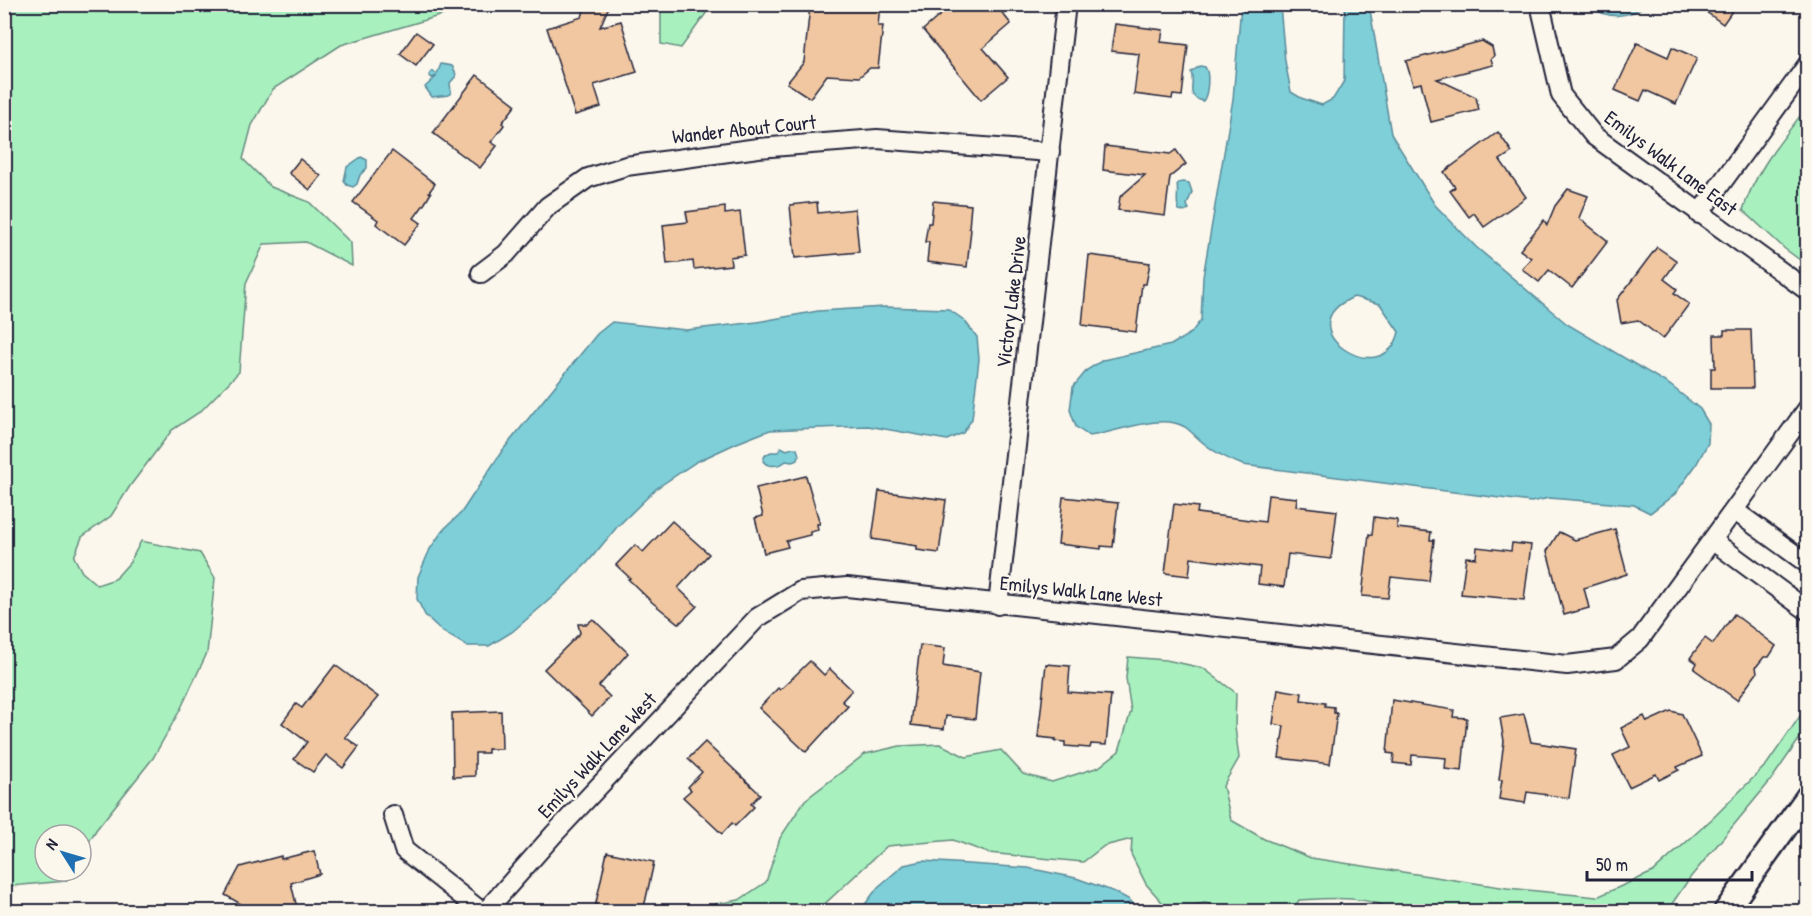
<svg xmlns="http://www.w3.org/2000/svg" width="1812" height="916" font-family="'Patrick Hand',sans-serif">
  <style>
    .green { fill: #a8f1bf; stroke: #658a7d; stroke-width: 1.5 }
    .water { fill: #7ecfd8; stroke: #598a99; stroke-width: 1.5; fill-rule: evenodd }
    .building { fill: #f0c7a0; stroke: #22223b; stroke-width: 1.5 }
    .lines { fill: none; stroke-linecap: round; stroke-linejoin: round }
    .minor-casing { stroke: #22223b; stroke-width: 22 }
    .tertiary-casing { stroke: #22223b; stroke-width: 27 }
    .minor { stroke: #fbf7ec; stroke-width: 18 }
    .tertiary { stroke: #fbf7ec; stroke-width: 22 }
    .labels { text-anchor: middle; stroke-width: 4.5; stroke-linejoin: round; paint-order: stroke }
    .street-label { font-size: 20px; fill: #22223b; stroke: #fbf7ec }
  </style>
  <rect width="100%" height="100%" fill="#fbf7ec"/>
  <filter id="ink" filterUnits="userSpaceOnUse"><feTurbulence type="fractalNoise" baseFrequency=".0167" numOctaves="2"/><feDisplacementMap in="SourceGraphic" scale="12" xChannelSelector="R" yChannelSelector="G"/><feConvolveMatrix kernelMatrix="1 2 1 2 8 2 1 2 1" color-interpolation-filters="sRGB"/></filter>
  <g filter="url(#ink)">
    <g class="green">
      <path d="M4 5H476L341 45 273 89 252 125 243 159 271 187 309 202 351 243 352 266 306 242 264 244 246 283 239 372 201 411 172 430 130 486 111 516 82 537 74 557 82 572 97 585 115 579 130 562 141 541 200 553 215 578 207 653 180 710 153 758 96 830 81 855V835H45V871H72L66 881 11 886 4 878Z"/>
      <path d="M661 5V4L712 5 681 48 661 44Z"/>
      <path d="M1807 107H1808L1807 265 1785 249 1743 210C1755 171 1782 140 1807 107Z"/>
      <path d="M1128 657 1166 660 1203 668 1236 693 1235 727 1239 758 1223 786 1231 820 1264 839 1311 858 1507 888 1597 897 1653 872 1713 818 1767 764 1807 706V728L1771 780 1689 879 1667 911 1397 912C1367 895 1333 898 1299 900L1292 911H1238L1205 903 1168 909 1146 884 1131 854 1132 839 1104 846 1083 862 988 853 953 840 887 846 817 911H707L716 904 739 900 766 882 780 838 805 800 865 754 900 746 940 744 966 757 1001 750 1023 774 1052 782 1099 767 1119 751 1131 711 1126 678Z"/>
    </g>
    <g class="water">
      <path d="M1369 4 1391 134 1435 205 1476 247 1567 324 1670 385 1700 409 1709 424 1708 443 1696 465 1675 494 1650 513 1634 505 1549 498 1531 502 1243 465C1230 460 1217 454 1206 445 1199 440 1192 432 1185 427 1160 412 1116 433 1089 436L1076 427 1070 410 1073 387 1087 370 1103 360 1171 345 1191 333 1201 320 1203 277 1233 99 1241 5H1280L1285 61 1291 92 1301 98 1322 105 1333 99 1344 81 1345 5ZM1354 297 1380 304 1399 332C1384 394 1282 327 1354 297Z"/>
      <path d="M1590 5H1645C1629 18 1605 20 1590 5Z"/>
      <path d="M441 64 452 66 455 71 456 76 450 83 451 92 449 95 432 97 425 87 437 76 432 78 429 75 432 71 437 74Z"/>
      <path d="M1200 66 1205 67C1210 73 1208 95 1203 101 1184 96 1196 86 1191 72Z"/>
      <path d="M361 157 367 160V168L360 175 357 184 353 187 347 185 344 181 347 167Z"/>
      <path d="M1183 182 1189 183 1192 192 1187 205 1189 209 1184 212 1179 210C1175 202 1179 194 1177 186L1178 183Z"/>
      <path d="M885 307 948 309 964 320 977 337 979 359 972 419 963 433 947 440 868 426 770 430 737 443 696 462 657 488 617 527 588 562 556 594 512 632 489 646H467L443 632 425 615 417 599 418 577 430 549 443 530 461 513 502 451 597 334 612 322 686 330 757 322 818 311Z"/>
      <path d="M781 447 787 450 792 448 797 449 799 455 798 460 792 462 786 461C780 466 768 468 763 461L765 455 771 452H779Z"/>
      <path d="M923 861 1028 868 1076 878 1115 892 1130 900 1139 911H860L878 887 904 865Z"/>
    </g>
    <g class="building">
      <path d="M586 4H610L600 27 621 21 637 72 594 85 601 107 575 115 547 28 582 17Z"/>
      <path d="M827 4 850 6 851 4H880L878 26H883L878 68H870L859 77 827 75 810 98 787 83 804 62 810 6 827 8Z"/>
      <path d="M953 4H995L1011 24 983 48 1008 77 981 100 923 30Z"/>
      <path d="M1695 4H1737L1723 24Z"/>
      <path d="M1115 24 1163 30 1161 42 1188 45 1182 96 1173 95 1172 99 1134 94 1139 54 1111 51Z"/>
      <path d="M416 32 433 44 416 66 400 54Z"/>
      <path d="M1482 41 1492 47 1494 56 1491 59 1493 65 1437 79 1476 97 1479 110 1431 122 1421 83 1413 85 1406 61Z"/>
      <path d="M1637 43 1668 57 1672 47 1697 58 1676 104 1645 90 1640 101 1615 90Z"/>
      <path d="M477 75 516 105 502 123 504 125 491 142 497 146 480 168 433 133Z"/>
      <path d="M1498 132 1512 152 1500 160 1526 197 1484 227 1474 213 1469 217 1450 191 1455 187 1444 172Z"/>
      <path d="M1105 146 1170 154 1176 150 1186 164 1170 177 1165 216 1118 210 1120 197 1145 175 1103 170Z"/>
      <path d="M392 151 435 184 429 192 431 193 425 203 414 218 421 223 404 245 376 224 378 220 353 202Z"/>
      <path d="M300 159 321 176 310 190 289 173Z"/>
      <path d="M1568 189 1588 196 1579 218 1608 241 1572 288 1549 270 1539 282 1522 269 1531 258 1520 250 1544 220 1547 225 1555 206Z"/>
      <path d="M933 201 971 205 969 228 971 229 967 267 927 262 929 242H925L928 223H931Z"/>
      <path d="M817 202 818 213 855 209 859 252 795 258 790 205Z"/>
      <path d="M725 207V214L740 212 745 255 730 257 731 265 694 269 693 261 667 264 663 225 688 222 686 212Z"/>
      <path d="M1657 247 1677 261 1664 279 1677 289 1674 293 1689 304 1663 339 1638 320 1621 323 1617 300Z"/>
      <path d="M1089 255 1150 263 1146 284H1142L1136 332 1082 325Z"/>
      <path d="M1724 330H1751L1753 388H1711V368H1715L1714 335H1724Z"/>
      <path d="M806 476 820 524H817L818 530 810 532V535L786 541 788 547 764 553 755 518 763 516 756 488Z"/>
      <path d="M879 491 946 500 939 553 917 550V546L872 539Z"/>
      <path d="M1268 495 1297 498 1296 506 1337 511 1331 559 1288 554 1284 587 1258 584 1260 567 1191 558 1189 576 1165 573 1174 504 1198 507 1197 513 1265 522Z"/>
      <path d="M1063 497 1118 503 1113 547 1101 546V549L1058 544Z"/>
      <path d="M1374 517 1397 520V528L1431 532 1430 540H1434L1429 581 1391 577 1388 598 1362 596 1369 534 1372 535Z"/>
      <path d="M672 521 709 554 678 588 697 606 679 624 653 603 628 579 630 578 616 565 635 545 643 552Z"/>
      <path d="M1615 529 1627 574 1584 588 1589 608 1564 615 1547 551 1559 532 1575 540Z"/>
      <path d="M1512 543 1531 545 1524 600 1461 594 1466 557 1476 558 1477 547 1511 551Z"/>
      <path d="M1734 614 1776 646 1769 657H1764L1756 667 1757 673 1737 700 1694 669 1697 663 1690 658 1705 638 1713 644Z"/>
      <path d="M593 619 628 653 599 686 610 697 592 716 544 669 580 633 578 624H587Z"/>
      <path d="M920 645 945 648 943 666 980 672 975 719 946 716 944 729 911 725Z"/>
      <path d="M810 661 824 675 830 669 852 690 842 701 848 706 806 752 759 708 778 688 780 690Z"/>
      <path d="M1046 664 1070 666 1068 692 1111 695 1106 745 1091 744 1090 748 1065 746V742L1055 741 1056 739 1038 737Z"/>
      <path d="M335 665 378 697 345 737 359 747 343 768 326 755 313 772 294 759 307 742 282 723 296 704 302 708Z"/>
      <path d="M1278 689 1302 693 1301 700 1325 703V706L1334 707V713H1337L1330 764 1279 758 1284 726 1273 724Z"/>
      <path d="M1392 700 1454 710 1453 717 1467 718 1462 771 1445 769 1446 758 1412 755 1411 765 1393 763 1394 754 1387 753Z"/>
      <path d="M501 711 502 749H488V753H475V776L453 777 452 713Z"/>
      <path d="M1671 711 1682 714 1702 756 1677 767 1679 770 1659 780 1656 774 1629 787 1613 755 1630 747 1621 728 1644 716 1647 722Z"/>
      <path d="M1524 714 1531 742 1576 749 1569 798 1527 792 1525 803 1499 799 1502 780H1499L1504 741 1500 718Z"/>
      <path d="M705 742 760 794 751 804 754 807 735 826 732 823 722 834 683 797 691 790 688 787 702 772 688 759Z"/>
      <path d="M314 851 320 874 291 883 298 912H249L248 908 225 895 240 867 281 856V859Z"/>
      <path d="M607 852 654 862 643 912H594Z"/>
    </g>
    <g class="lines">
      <defs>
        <g id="minor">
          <path d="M1540 4 1561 95 1594 136 1808 291"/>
          <path d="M1699 214 1808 64"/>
          <path d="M481 273 506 254 548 206 588 178 626 166 758 148 877 139 1050 152"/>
          <path d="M1735 511 1808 564"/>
          <path d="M1713 541 1808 611"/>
          <path d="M998 605 1066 4"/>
          <path d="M393 815 404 850 482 912"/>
          <path d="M485 912 554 834 757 618 801 591 847 587 1567 665 1616 659 1640 639 1808 408"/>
        </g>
        <path id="tertiary" d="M1725 912 1808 796"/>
      </defs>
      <use href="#minor" class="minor-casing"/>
      <use href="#tertiary" class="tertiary-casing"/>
      <use href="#minor" class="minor"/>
      <use href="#tertiary" class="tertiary"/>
    </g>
  </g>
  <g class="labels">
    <g class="street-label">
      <text transform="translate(744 129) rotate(-6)" y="7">Wander About Court</text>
      <text transform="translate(1671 163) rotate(37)" y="7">Emilys Walk Lane East</text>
      <text transform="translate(1011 302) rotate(-83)" y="7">Victory Lake Drive</text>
      <text transform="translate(1081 591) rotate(6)" y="7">Emilys Walk Lane West</text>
      <text transform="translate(597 755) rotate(-47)" y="7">Emilys Walk Lane West</text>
    </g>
  </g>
  <rect width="1812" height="916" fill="none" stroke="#fbf7ec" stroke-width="24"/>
  <rect x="12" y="12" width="1788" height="892" fill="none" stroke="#22223b" stroke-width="2" filter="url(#ink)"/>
  <g transform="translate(63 853) rotate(307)"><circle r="28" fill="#fbf7ec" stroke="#a4a2a5" stroke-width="1.5"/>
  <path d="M0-4.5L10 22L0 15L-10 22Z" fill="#1f6fb2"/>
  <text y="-9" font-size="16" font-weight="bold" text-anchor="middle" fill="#22223b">N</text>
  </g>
  <path d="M1587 871v9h165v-9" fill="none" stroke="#22223b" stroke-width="3"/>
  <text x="1596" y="871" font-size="18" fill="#22223b" stroke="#fbf7ec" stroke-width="4.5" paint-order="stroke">50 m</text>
</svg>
